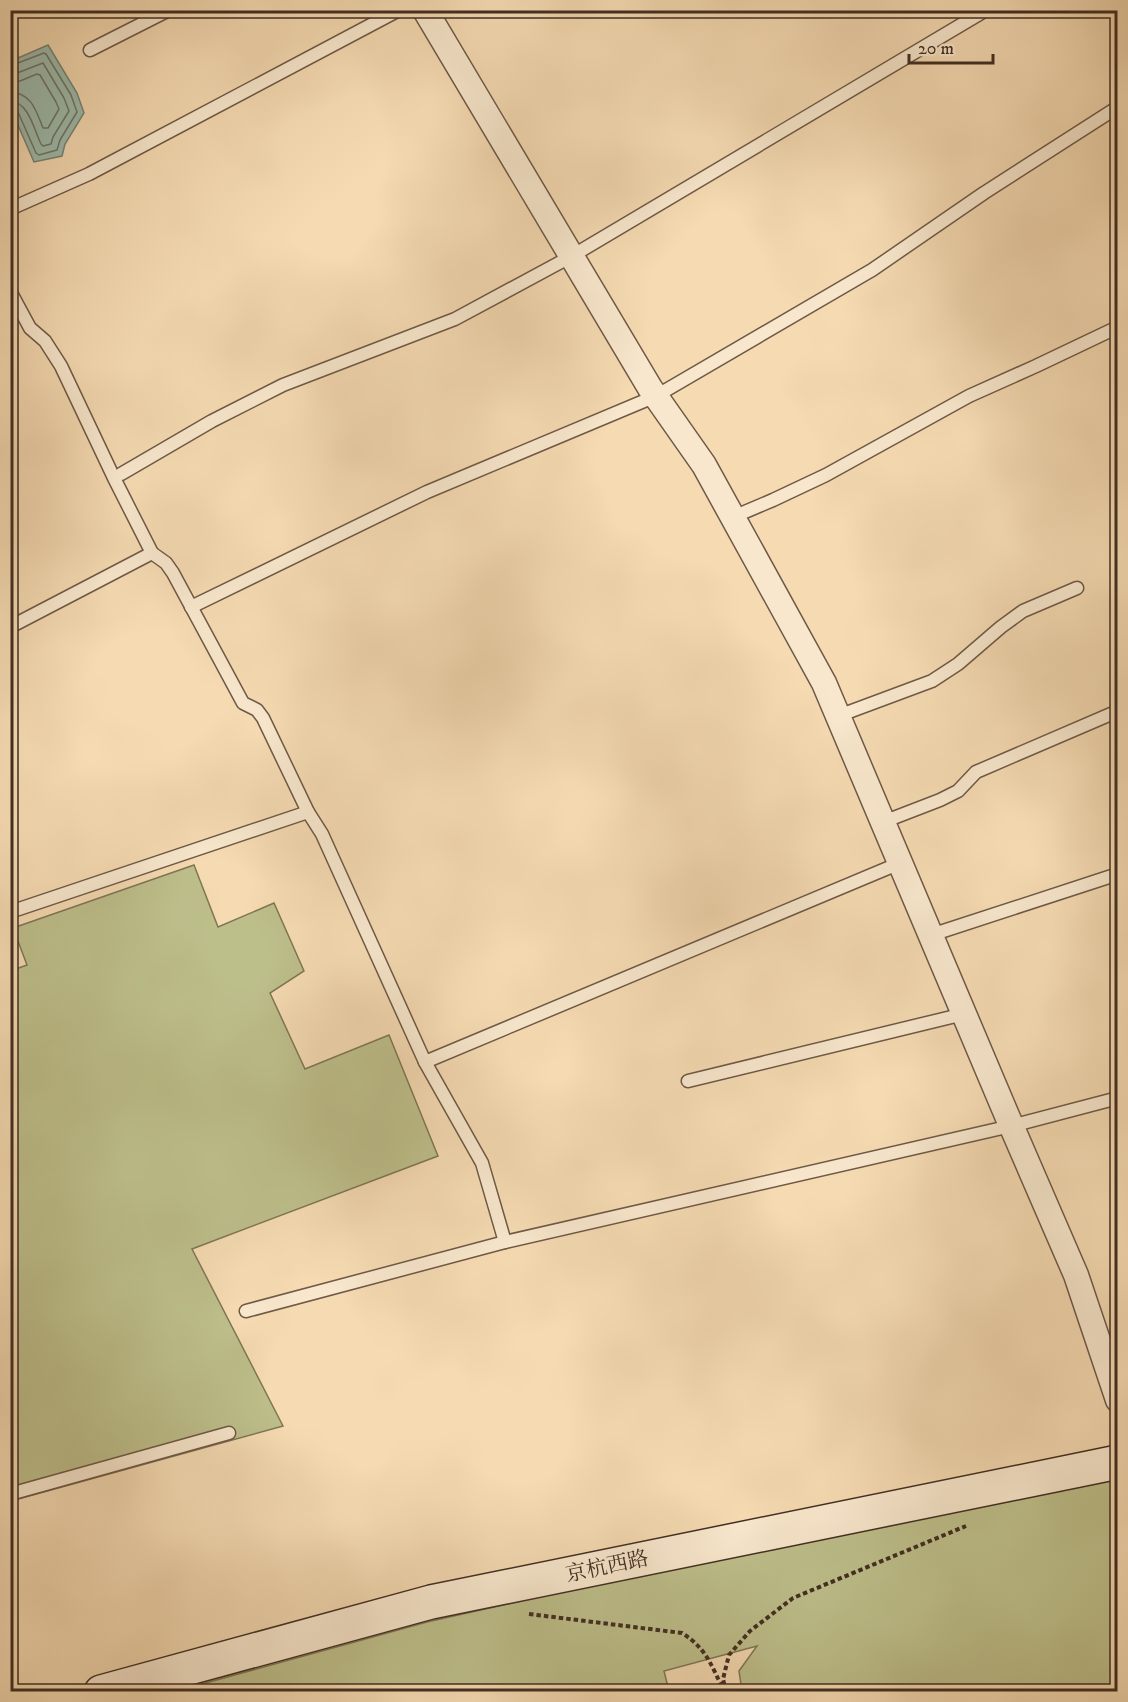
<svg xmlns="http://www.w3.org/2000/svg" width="1128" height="1702" font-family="'IM FELL DW Pica','Noto Serif SC',serif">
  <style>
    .green { fill: #bdbf8b; stroke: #7f7656; stroke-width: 1.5 }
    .water { fill: #9cbbad; stroke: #788375; stroke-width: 1.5 }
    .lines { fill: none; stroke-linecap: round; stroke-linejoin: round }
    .shore { stroke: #6e7468; stroke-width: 1.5 }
    .lane-casing { stroke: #6e5946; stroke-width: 15 }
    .street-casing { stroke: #6e5946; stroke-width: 27 }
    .secondary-casing { stroke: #412e22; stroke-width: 36 }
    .path { stroke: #412e22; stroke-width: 4; stroke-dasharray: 4.5 3; stroke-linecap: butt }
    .lane { stroke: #f8e7cd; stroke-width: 12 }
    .street { stroke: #f8e7cd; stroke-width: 24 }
    .secondary { stroke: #f8e7cd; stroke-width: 33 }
    .labels { text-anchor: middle; stroke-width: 4.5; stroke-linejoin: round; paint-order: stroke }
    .street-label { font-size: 21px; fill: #412e22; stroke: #f8e7cd }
  </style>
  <rect width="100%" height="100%" fill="#f5dab2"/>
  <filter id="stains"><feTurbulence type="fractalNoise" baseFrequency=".00333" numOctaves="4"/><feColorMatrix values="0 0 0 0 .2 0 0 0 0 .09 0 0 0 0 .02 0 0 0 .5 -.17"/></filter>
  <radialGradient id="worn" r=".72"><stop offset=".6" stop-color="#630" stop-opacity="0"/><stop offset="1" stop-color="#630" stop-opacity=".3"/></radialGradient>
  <g class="green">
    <path d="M194 865 218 927 274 903 304 971 270 993 305 1069 389 1035 438 1156 192 1249 283 1426 11 1501 10 971 27 965 13 928Z"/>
    <path d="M1117 1468V1691H742L739 1671 757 1646 664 1671 669 1691 173 1692 427 1622Z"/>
  </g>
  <path class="water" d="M48 45 77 93 84 113 65 144 62 156 34 162 11 109V61Z"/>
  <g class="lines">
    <g class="shore">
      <path d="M10 66 44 53 46 54 71 95 77 112 60 140 57 150 39 155 36 153 18 112 15 109H10"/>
      <path d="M10 73H17L43 63 64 98 69 111 53 137 51 144 43 146 41 144C34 130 29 102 10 101"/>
      <path d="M10 82 20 81 37 74 40 75 56 102 59 109 48 128H43C36 111 32 93 10 92"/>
    </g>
    <defs>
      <g id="lane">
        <path d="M90 50 169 10"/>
        <path d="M10 209 89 174 399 10"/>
        <path d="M10 291 30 328 45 341 61 366 114 478 152 553 166 563 173 573 243 703 257 710 263 718 308 812 322 834 425 1062 482 1163 505 1242"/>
        <path d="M121 474 212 421 283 385 455 319 572 256 986 10"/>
        <path d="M733 517 773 500 826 475 969 396 1036 366 1118 327"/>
        <path d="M191 607 427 492 656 396 872 270 984 193 1118 107"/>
        <path d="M10 627 152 553"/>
        <path d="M838 716 932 681 958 664 1001 627 1023 611 1077 588"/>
        <path d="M883 822 940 800 958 791 976 772 1118 711"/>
        <path d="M10 912 308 812"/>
        <path d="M931 935 1118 874"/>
        <path d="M425 1062 900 863"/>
        <path d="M688 1081 964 1014"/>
        <path d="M246 1311 505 1242 1011 1126 1118 1098"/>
        <path d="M10 1494 229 1433"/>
      </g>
      <path id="street" d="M425 10 650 388 704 465 824 683 1008 1118 1076 1275 1118 1400"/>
      <path id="secondary" d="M101 1692 431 1602 1118 1462"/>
    </defs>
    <use href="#lane" class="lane-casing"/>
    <use href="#street" class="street-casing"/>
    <use href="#secondary" class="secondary-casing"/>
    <g class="path">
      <path d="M529 1614 682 1633C707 1649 711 1665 724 1691"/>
      <path d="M726 1692 723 1679 729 1655 750 1631 793 1598 966 1526"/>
    </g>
    <use href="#lane" class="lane"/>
    <use href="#street" class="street"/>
    <use href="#secondary" class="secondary"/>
  </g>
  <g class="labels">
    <g class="street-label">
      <text transform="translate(607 1566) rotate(-12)" y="7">京杭西路</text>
    </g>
  </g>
  <rect width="1128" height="1702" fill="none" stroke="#f5dab2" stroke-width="36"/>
  <rect x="12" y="12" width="1104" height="1678" fill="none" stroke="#412e22" stroke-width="3"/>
  <rect x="18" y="18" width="1092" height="1666" fill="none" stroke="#412e22" stroke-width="1.5"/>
  <path d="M909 54v9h84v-9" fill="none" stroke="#412e22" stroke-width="3"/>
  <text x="918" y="54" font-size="18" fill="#412e22" stroke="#f8e7cd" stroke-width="4.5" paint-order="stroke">20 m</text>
  <rect width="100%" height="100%" filter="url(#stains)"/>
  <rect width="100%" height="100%" fill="url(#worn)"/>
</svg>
